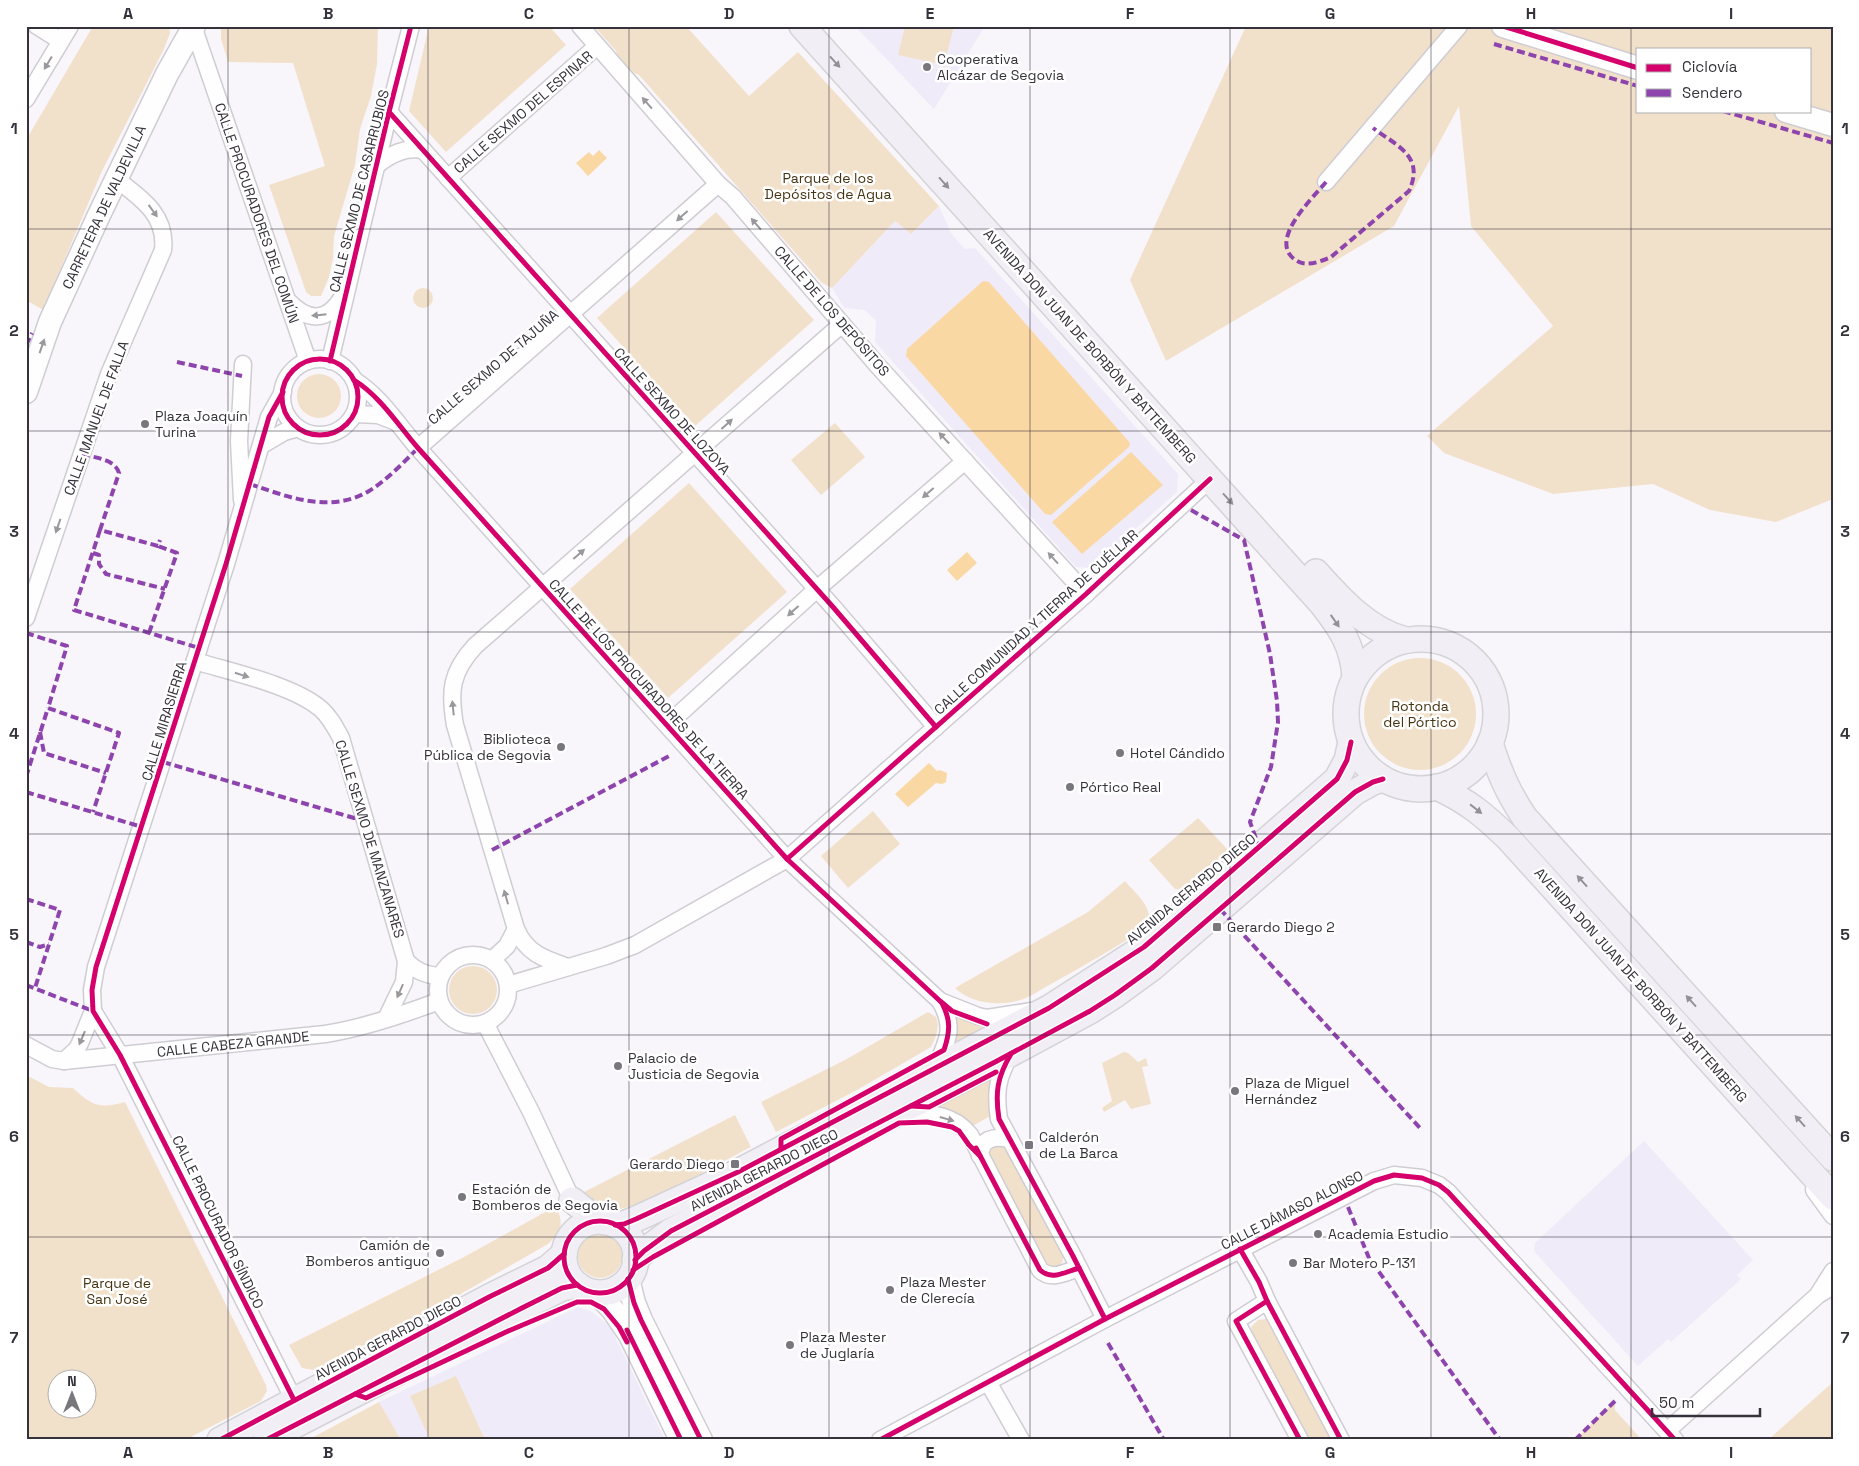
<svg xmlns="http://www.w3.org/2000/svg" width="1859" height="1466" font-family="'Space Grotesk',sans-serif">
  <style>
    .built { fill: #f0ebf8 }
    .green { fill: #f2e1ca; fill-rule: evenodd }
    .water { fill: #fad8a4 }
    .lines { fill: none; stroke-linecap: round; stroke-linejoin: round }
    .street-casing { stroke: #cfcdd3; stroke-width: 19 }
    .secondary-casing { stroke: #cfcdd3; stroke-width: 25 }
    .primary-casing { stroke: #d4d3d6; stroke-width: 28 }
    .street { stroke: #fefefe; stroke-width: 16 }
    .secondary { stroke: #fefefe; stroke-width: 22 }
    .primary { stroke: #f1eff5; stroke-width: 25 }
    .quiet { stroke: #8e44ad; stroke-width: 4; stroke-dasharray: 8 4; stroke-linecap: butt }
    .cycleway-casing { stroke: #fff; stroke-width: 8 }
    .cycleway { stroke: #d6006c; stroke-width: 5 }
    .oneway { fill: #939098 }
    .oneway2 { fill: #9a989c }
    .grid { fill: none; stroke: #35323b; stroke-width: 1; stroke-opacity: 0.55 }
    .poi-dot { fill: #79777e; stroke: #fff; stroke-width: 2 }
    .labels { text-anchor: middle; stroke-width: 5; stroke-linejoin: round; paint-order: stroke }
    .poi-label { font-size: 14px; fill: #35323b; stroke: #fff; text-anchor: start }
    .street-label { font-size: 14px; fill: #35323b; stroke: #fff }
    .park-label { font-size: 14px; fill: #473412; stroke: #fff }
    .neatline { fill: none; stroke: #35323b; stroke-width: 2 }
    .grid-label { font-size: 16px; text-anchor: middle; font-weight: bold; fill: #35323b }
  </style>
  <rect width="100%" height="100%" fill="#f8f6fb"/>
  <g class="built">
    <path d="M855 26H985L934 109Z"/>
    <path d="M939 206 951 233 965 249 975 248 1178 474 1177 492 1092 568 1076 567 875 342 876 321 865 310 844 308 832 288 895 221 911 234Z"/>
    <path d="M1644 1141 1753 1260 1737 1275 1741 1279 1671 1342 1668 1339 1638 1366 1534 1251 1535 1243Z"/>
    <path d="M578 1307 591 1311 610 1326 665 1440H401L379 1402Z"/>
  </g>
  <g class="green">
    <path d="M93 26H169L170 33 164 49 102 171 43 310 26 300V140Z"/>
    <path d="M221 26H378L377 64 371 96 360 129 355 165 334 236 333 258 329 277 321 296H311L306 292 269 185 325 166 293 63 228 62 221 39Z"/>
    <path d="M429 26H549L566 45 446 152 409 111Z"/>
    <path d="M594 26H686L749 96 798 52 939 206 911 234 895 221 832 288 822 283 639 75 634 73 617 55 616 51Z"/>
    <path d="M905 26H954L944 65 898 55Z"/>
    <path d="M1246 26H1833V499L1776 522 1710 510 1653 484 1553 494 1444 453 1427 436 1553 326 1471 226 1459 106 1394 226 1166 361 1130 280ZM1638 49H1810V111H1638Z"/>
    <path d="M716 212 814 320 695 426 597 318Z"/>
    <circle cx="423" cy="298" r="10"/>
    <circle cx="319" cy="396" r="22"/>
    <path d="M835 423 865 457 821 495 791 460Z"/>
    <path d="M689 483 787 592 668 698 570 589Z"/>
    <circle cx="1420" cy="714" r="56"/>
    <path d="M873 811 900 844 848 888 821 856Z"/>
    <path d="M1198 818 1228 850 1188 888 1182 890 1175 889 1149 860Z"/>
    <path d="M1125 881C1137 895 1154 907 1148 927 1116 947 1084 966 1051 984 1040 990 1029 998 1017 1001 995 1006 971 1003 955 988L1088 912Z"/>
    <circle cx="473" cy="990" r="24"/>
    <path d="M928 1012 936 1017C940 1028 936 1037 931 1047L857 1090 776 1132 761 1102 845 1060Z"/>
    <path d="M955 1014 984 1025 986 1031 954 1046 957 1029Z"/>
    <path d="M1124 1052 1128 1053 1138 1062 1146 1058 1148 1066 1142 1067 1151 1104 1131 1109 1125 1100 1104 1112 1102 1108 1112 1101 1102 1063Z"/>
    <path d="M26 1075 49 1087 73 1088C92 1106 100 1109 125 1102L266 1385 267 1391 261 1401 185 1440H26ZM58 1378H88V1408H58Z"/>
    <path d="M993 1076 988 1095 992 1115 971 1127 930 1109Z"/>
    <path d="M735 1115 751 1147C725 1160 635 1212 612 1210 599 1209 592 1202 584 1192Z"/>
    <path d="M999 1145 1005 1146 1064 1256 1062 1263 1056 1267 1045 1268 988 1154 992 1147Z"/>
    <path d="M556 1206C564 1224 562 1231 548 1244L459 1295 328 1364 313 1370 302 1368 289 1345 466 1256Z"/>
    <circle cx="600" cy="1256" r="22"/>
    <path d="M1266 1319 1272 1323 1335 1440H1307L1254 1337 1251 1327 1258 1320Z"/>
    <path d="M456 1376 485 1440H430L410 1396Z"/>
    <path d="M1833 1382V1440H1768Z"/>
    <path d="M1615 1401V1410L1642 1440H1575Z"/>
    <path d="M379 1402 401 1440H308Z"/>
  </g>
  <g class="water">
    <path d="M599 150 607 158 588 176 576 163 589 152 593 156Z"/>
    <path d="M983 281 989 282 1130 443 1129 447 1051 515 1045 514 906 356 907 349Z"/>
    <path d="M1131 452 1163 485 1082 554 1052 522Z"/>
    <path d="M967 552 977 563 957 581 947 570Z"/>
    <path d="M929 763 937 771 940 770 947 773 946 782 942 784 936 783 908 807 895 794Z"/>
  </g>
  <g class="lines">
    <defs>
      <g id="street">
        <path d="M37 26 61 41"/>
        <path d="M193 26 308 361"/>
        <path d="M580 26 718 184 733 197 878 366 1086 594"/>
        <path d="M26 99 70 26"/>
        <path d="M389 112 833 607 936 727"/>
        <path d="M377 165C391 154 405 147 423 150"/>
        <path d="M448 178 597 46"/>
        <path d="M1326 182 1459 26"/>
        <path d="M287 300C308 322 327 323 343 296"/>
        <circle cx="320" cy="397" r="38"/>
        <path d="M330 361 389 112 411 26"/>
        <path d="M354 380C381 397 398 425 418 448L787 859 940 1001C956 1028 947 1042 935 1069"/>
        <path d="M355 414 378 415 396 422"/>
        <path d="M262 445 284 432 298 428"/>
        <path d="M418 448 718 184"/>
        <path d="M242 500 239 441 243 364"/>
        <path d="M26 618 109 374 163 250C167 215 141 198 116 179"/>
        <path d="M195 661C231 672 293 685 321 709 330 717 335 727 341 738L406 961 404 982 386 1019"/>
        <path d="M667 725 817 589 965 461"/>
        <circle cx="473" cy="990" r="35"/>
        <path d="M492 960 507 946 516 929"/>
        <path d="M406 961C416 971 425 975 440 976"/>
        <path d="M568 967C545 959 527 954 516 929L455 725C449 691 451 672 475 646L842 324"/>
        <path d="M508 985 606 956 635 945 787 859 1086 594 1210 479"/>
        <path d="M940 1001 978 1016 987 1018 1032 1011"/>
        <path d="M93 1011 120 1055 294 1400"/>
        <path d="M485 1023 531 1112 572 1200"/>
        <path d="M26 1045 52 1059 64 1061 325 1034C364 1028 402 1015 439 1001"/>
        <path d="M1011 1054C997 1077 995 1093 999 1119L1073 1256 1105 1319"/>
        <path d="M64 1061 77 1049 80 1043 93 1011 92 990 96 967 226 564 269 417 283 392"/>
        <path d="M901 1113C928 1114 952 1112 970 1135L1040 1270C1052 1281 1065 1272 1079 1268"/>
        <path d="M980 1156C981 1138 994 1136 1009 1139"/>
        <path d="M1814 1190 1833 1216"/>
        <path d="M1240 1249 1259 1282 1267 1301 1341 1440"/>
        <path d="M1819 1293 1833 1271"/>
        <path d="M1267 1301 1236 1321 1300 1440"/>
        <path d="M988 1382 1021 1440"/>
        <path d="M1667 1431 1818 1295 1833 1286"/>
        <path d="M880 1440 1105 1319 1374 1181 1394 1175 1422 1178 1439 1185 1448 1192 1675 1440"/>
      </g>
      <g id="secondary">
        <path d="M1503 26 1638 68"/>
        <path d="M1786 111 1833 125"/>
        <path d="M26 392 50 322 99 215 167 74 194 26"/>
        <path d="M628 1279 634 1303 641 1320 701 1440"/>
        <path d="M597 1293 613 1310 630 1335 681 1440"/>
      </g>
      <g id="primary">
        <path d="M802 26 1322 604C1341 628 1353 646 1355 677"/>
        <path d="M1316 572C1341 600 1369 631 1406 640"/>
        <circle cx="1421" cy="714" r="75"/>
        <path d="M1490 743C1500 774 1507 791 1525 818L1833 1158"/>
        <path d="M1437 787C1469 802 1484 815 1509 839L1833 1197"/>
        <path d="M572 1200 592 1216 605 1222"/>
        <circle cx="600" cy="1257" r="36"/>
        <path d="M615 1225 624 1224 636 1219 738 1172 1049 1008 1144 947 1337 779 1347 760 1351 742"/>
        <path d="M635 1260 644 1251 671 1231 997 1061 1090 1011 1115 995 1152 968 1355 792 1373 782 1383 779"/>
        <path d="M220 1440 489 1297 548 1268 564 1254"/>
        <path d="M266 1440 522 1308 562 1288 577 1285"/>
      </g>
    </defs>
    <use href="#street" class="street-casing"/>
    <use href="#secondary" class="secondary-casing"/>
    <use href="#primary" class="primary-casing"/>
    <use href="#street" class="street"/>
    <use href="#secondary" class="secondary"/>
    <use href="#primary" class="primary"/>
    <g class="quiet">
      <path d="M1494 44 1638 86"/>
      <path d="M1723 111 1833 143"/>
      <path d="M1326 182C1312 199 1269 239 1294 259 1305 268 1319 262 1331 257L1409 191C1425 156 1397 146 1373 128"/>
      <path d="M26 345 32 333"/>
      <path d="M177 362 242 376"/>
      <path d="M82 454C95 458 115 459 119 473L100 530 158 546 160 540"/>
      <path d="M250 484C288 497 330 514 369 491 387 480 403 463 418 448"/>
      <path d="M1191 510 1244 540 1270 654 1277 701 1278 722 1271 767 1250 822 1259 847"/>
      <path d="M100 530 74 610 199 648"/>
      <path d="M93 553 99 555V564L106 574 165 589"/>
      <path d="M26 633 67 646 48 708 119 733 93 812"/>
      <path d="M149 633 177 553 158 546"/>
      <path d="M40 732 44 753 106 773"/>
      <path d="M163 762 354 818 363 816"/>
      <path d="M26 777 48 708"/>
      <path d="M26 792 142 827"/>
      <path d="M492 850 671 755"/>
      <path d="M26 899 60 910 35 988"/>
      <path d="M1220 909 1420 1128"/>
      <path d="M26 942 40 947 49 944"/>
      <path d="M26 985 93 1011"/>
      <path d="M1348 1207 1369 1258 1500 1440"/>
      <path d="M1108 1343 1164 1440"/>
      <path d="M1575 1440 1615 1401"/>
    </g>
    <defs>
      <g id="cycleway">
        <path d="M1503 26 1638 68"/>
        <path d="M389 112 833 607 936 727"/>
        <circle cx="320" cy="397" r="38"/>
        <path d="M330 361 389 112 411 26"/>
        <path d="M354 380C381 397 398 425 418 448L787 859 940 1001 952 1011 987 1024"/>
        <path d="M283 392 269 417 226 564 96 967 92 990 93 1011 120 1055 294 1400"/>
        <path d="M787 859 1086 594 1210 479"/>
        <path d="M1011 1054C997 1077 995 1093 999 1119L1073 1256 1105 1319"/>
        <path d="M911 1106 929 1107 996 1072"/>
        <path d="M976 1148 1040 1270C1052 1281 1065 1272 1079 1268"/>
        <path d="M781 1149V1139L944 1050C950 1032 951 1020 942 1003"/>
        <circle cx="600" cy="1257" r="36"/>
        <path d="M615 1225 624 1224 636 1219 738 1172 1049 1008 1144 947 1337 779 1347 760 1351 742"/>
        <path d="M1240 1249 1259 1282 1267 1301 1341 1440"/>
        <path d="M635 1260 644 1251 671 1231 997 1061 1090 1011 1115 995 1152 968 1355 792 1373 782 1383 779"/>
        <path d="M633 1270 653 1257 899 1123 927 1122 952 1127 959 1131 969 1145 980 1156"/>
        <path d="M628 1279 634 1303 641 1320 701 1440"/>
        <path d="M1267 1301 1236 1321 1300 1440"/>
        <path d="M627 1330 681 1440"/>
        <path d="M355 1394 366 1398 506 1332 577 1302H591L604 1309 619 1327 627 1342"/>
        <path d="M220 1440 489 1297 548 1268 564 1254"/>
        <path d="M266 1440 522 1308 562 1288 577 1285"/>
        <path d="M880 1440 1105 1319 1374 1181 1394 1175 1422 1178 1439 1185 1448 1192 1675 1440"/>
      </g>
    </defs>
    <use href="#cycleway" class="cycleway-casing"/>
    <use href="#cycleway" class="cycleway"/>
  </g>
  <defs><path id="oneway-solid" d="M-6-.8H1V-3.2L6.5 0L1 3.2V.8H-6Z" transform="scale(1.25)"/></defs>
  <g class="oneway">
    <use href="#oneway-solid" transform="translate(835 62) rotate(48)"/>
    <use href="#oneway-solid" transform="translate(944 183) rotate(48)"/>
    <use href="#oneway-solid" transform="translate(1228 499) rotate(48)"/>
    <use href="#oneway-solid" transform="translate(1335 621) rotate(55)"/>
    <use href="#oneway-solid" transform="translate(1476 809) rotate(38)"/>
    <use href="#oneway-solid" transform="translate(1582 881) rotate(-132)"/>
    <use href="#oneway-solid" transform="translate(1691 1001) rotate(-132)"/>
    <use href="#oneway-solid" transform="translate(1800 1121) rotate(-132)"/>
  </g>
  <g class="oneway2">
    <use href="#oneway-solid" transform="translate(48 63) rotate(121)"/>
    <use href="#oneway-solid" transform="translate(647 103) rotate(-131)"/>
    <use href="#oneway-solid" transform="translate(153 211) rotate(54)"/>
    <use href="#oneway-solid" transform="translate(682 216) rotate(138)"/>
    <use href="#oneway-solid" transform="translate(756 224) rotate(-131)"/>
    <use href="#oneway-solid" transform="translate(319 315) rotate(174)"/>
    <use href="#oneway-solid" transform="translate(42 346) rotate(-71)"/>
    <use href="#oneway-solid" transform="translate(727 424) rotate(-42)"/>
    <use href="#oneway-solid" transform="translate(944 438) rotate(-133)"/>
    <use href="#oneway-solid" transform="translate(928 493) rotate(139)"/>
    <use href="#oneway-solid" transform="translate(58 526) rotate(109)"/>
    <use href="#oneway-solid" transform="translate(579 554) rotate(-41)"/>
    <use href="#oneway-solid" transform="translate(1053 558) rotate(-132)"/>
    <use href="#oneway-solid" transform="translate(793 611) rotate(138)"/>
    <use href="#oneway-solid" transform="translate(242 675) rotate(17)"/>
    <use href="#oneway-solid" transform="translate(453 708) rotate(-96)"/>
    <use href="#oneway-solid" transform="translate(506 897) rotate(-106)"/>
    <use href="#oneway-solid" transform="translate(400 991) rotate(114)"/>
    <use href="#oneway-solid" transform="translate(82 1038) rotate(113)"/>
    <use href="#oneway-solid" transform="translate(947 1119) rotate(16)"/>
  </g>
  <path class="grid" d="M228 26V1440M428 26V1440M629 26V1440M829 26V1440M1030 26V1440M1230 26V1440M1431 26V1440M1631 26V1440M26 229H1833M26 431H1833M26 632H1833M26 834H1833M26 1035H1833M26 1237H1833"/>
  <g class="poi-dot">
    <circle cx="927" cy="67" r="5"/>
    <circle cx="145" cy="424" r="5"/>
    <circle cx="561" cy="747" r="5"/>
    <circle cx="1120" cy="753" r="5"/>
    <circle cx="1070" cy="787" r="5"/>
    <rect x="1212" y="922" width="10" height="10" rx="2.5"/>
    <circle cx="618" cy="1066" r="5"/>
    <circle cx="1235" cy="1091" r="5"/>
    <rect x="1024" y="1140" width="10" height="10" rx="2.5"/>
    <rect x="730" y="1159" width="10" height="10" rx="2.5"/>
    <circle cx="462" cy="1197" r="5"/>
    <circle cx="1318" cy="1234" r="5"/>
    <circle cx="440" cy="1253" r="5"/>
    <circle cx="1293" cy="1263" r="5"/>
    <circle cx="890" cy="1290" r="5"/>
    <circle cx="790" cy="1345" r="5"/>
  </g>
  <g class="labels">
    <g class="poi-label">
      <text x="937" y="64">Cooperativa<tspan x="937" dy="16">Alcázar de Segovia</tspan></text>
      <text x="155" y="421">Plaza Joaquín<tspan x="155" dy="16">Turina</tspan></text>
      <text x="551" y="744" text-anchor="end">Biblioteca<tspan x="551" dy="16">Pública de Segovia</tspan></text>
      <text x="1130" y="758">Hotel Cándido</text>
      <text x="1080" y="792">Pórtico Real</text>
      <text x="1227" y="932">Gerardo Diego 2</text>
      <text x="628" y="1063">Palacio de<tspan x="628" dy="16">Justicia de Segovia</tspan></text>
      <text x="1245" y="1088">Plaza de Miguel<tspan x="1245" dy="16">Hernández</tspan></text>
      <text x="1039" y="1142">Calderón<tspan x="1039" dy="16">de La Barca</tspan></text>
      <text x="725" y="1169" text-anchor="end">Gerardo Diego</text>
      <text x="472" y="1194">Estación de<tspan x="472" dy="16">Bomberos de Segovia</tspan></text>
      <text x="1328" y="1239">Academia Estudio</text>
      <text x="430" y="1250" text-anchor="end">Camión de<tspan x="430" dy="16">Bomberos antiguo</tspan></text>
      <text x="1303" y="1268">Bar Motero P-131</text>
      <text x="900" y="1287">Plaza Mester<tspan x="900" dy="16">de Clerecía</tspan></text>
      <text x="800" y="1342">Plaza Mester<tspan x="800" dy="16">de Juglaría</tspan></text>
    </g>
    <g class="street-label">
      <text transform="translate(523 112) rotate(-41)" y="5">CALLE SEXMO DEL ESPINAR</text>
      <text transform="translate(359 191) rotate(-76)" y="5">CALLE SEXMO DE CASARRUBIOS</text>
      <text transform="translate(104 207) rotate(-65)" y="5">CARRETERA DE VALDEVILLA</text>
      <text transform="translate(257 213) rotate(71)" y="5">CALLE PROCURADORES DEL COMÚN</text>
      <text transform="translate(832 311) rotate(49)" y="5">CALLE DE LOS DEPÓSITOS</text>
      <text transform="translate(1090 346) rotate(48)" y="5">AVENIDA DON JUAN DE BORBÓN Y BATTEMBERG</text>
      <text transform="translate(493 367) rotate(-41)" y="5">CALLE SEXMO DE TAJUÑA</text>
      <text transform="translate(672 411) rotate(48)" y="5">CALLE SEXMO DE LOZOYA</text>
      <text transform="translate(96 418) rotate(-70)" y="5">CALLE MANUEL DE FALLA</text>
      <text transform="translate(1036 622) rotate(-42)" y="5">CALLE COMUNIDAD Y TIERRA DE CUÉLLAR</text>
      <text transform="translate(649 689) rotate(48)" y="5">CALLE DE LOS PROCURADORES DE LA TIERRA</text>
      <text transform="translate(164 721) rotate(-73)" y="5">CALLE MIRASIERRA</text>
      <text transform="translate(370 839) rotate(73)" y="5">CALLE SEXMO DE MANZANARES</text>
      <text transform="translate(1191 889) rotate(-40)" y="5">AVENIDA GERARDO DIEGO</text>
      <text transform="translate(1641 985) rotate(48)" y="5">AVENIDA DON JUAN DE BORBÓN Y BATTEMBERG</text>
      <text transform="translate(233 1044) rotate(-6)" y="5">CALLE CABEZA GRANDE</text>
      <text transform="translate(764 1170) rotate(-27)" y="5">AVENIDA GERARDO DIEGO</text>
      <text transform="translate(1292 1210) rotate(-27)" y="5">CALLE DÁMASO ALONSO</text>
      <text transform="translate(218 1222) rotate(64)" y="5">CALLE PROCURADOR SÍNDICO</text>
      <text transform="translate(388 1338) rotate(-28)" y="5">AVENIDA GERARDO DIEGO</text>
    </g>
    <g class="park-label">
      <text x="828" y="183">Parque de los<tspan x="828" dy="16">Depósitos de Agua</tspan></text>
      <text x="1420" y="711">Rotonda<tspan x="1420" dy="16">del Pórtico</tspan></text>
      <text x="117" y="1288">Parque de<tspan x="117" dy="16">San José</tspan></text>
    </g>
  </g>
  <rect width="1859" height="1466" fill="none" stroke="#ffffff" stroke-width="55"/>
  <rect x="1636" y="48" width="175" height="65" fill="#ffffff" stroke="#aeadb1"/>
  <rect x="1646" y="64" width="25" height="8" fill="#d6006c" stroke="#aeadb1"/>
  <text x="1682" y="72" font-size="15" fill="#35323b">Ciclovía</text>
  <rect x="1646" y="89" width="25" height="8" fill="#8e44ad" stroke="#aeadb1"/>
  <text x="1682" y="98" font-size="15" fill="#35323b">Sendero</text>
  <g transform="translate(72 1394)"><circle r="24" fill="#ffffff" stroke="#aeadb1"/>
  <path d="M0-4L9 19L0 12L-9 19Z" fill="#79777e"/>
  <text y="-8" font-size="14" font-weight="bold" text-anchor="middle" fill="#35323b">N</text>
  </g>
  <path d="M1652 1408v8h108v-8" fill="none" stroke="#35323b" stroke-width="2.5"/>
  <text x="1659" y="1408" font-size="15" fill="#35323b" stroke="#ffffff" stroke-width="4" paint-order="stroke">50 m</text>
  <rect x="28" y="28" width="1804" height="1410" class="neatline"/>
  <g class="grid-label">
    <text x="128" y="19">A</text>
    <text x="328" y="19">B</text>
    <text x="529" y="19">C</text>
    <text x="729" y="19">D</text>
    <text x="930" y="19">E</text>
    <text x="1130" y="19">F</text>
    <text x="1330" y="19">G</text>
    <text x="1531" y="19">H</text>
    <text x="1731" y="19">I</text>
    <text x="14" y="134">1</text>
    <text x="1845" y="134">1</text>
    <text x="14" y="336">2</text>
    <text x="1845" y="336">2</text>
    <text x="14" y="537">3</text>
    <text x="1845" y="537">3</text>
    <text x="14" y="739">4</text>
    <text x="1845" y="739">4</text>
    <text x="14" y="940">5</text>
    <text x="1845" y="940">5</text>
    <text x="14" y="1142">6</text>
    <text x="1845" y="1142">6</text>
    <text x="14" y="1343">7</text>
    <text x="1845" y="1343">7</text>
    <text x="128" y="1458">A</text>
    <text x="328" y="1458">B</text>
    <text x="529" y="1458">C</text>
    <text x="729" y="1458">D</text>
    <text x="930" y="1458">E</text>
    <text x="1130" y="1458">F</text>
    <text x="1330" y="1458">G</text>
    <text x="1531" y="1458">H</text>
    <text x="1731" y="1458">I</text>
  </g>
</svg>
